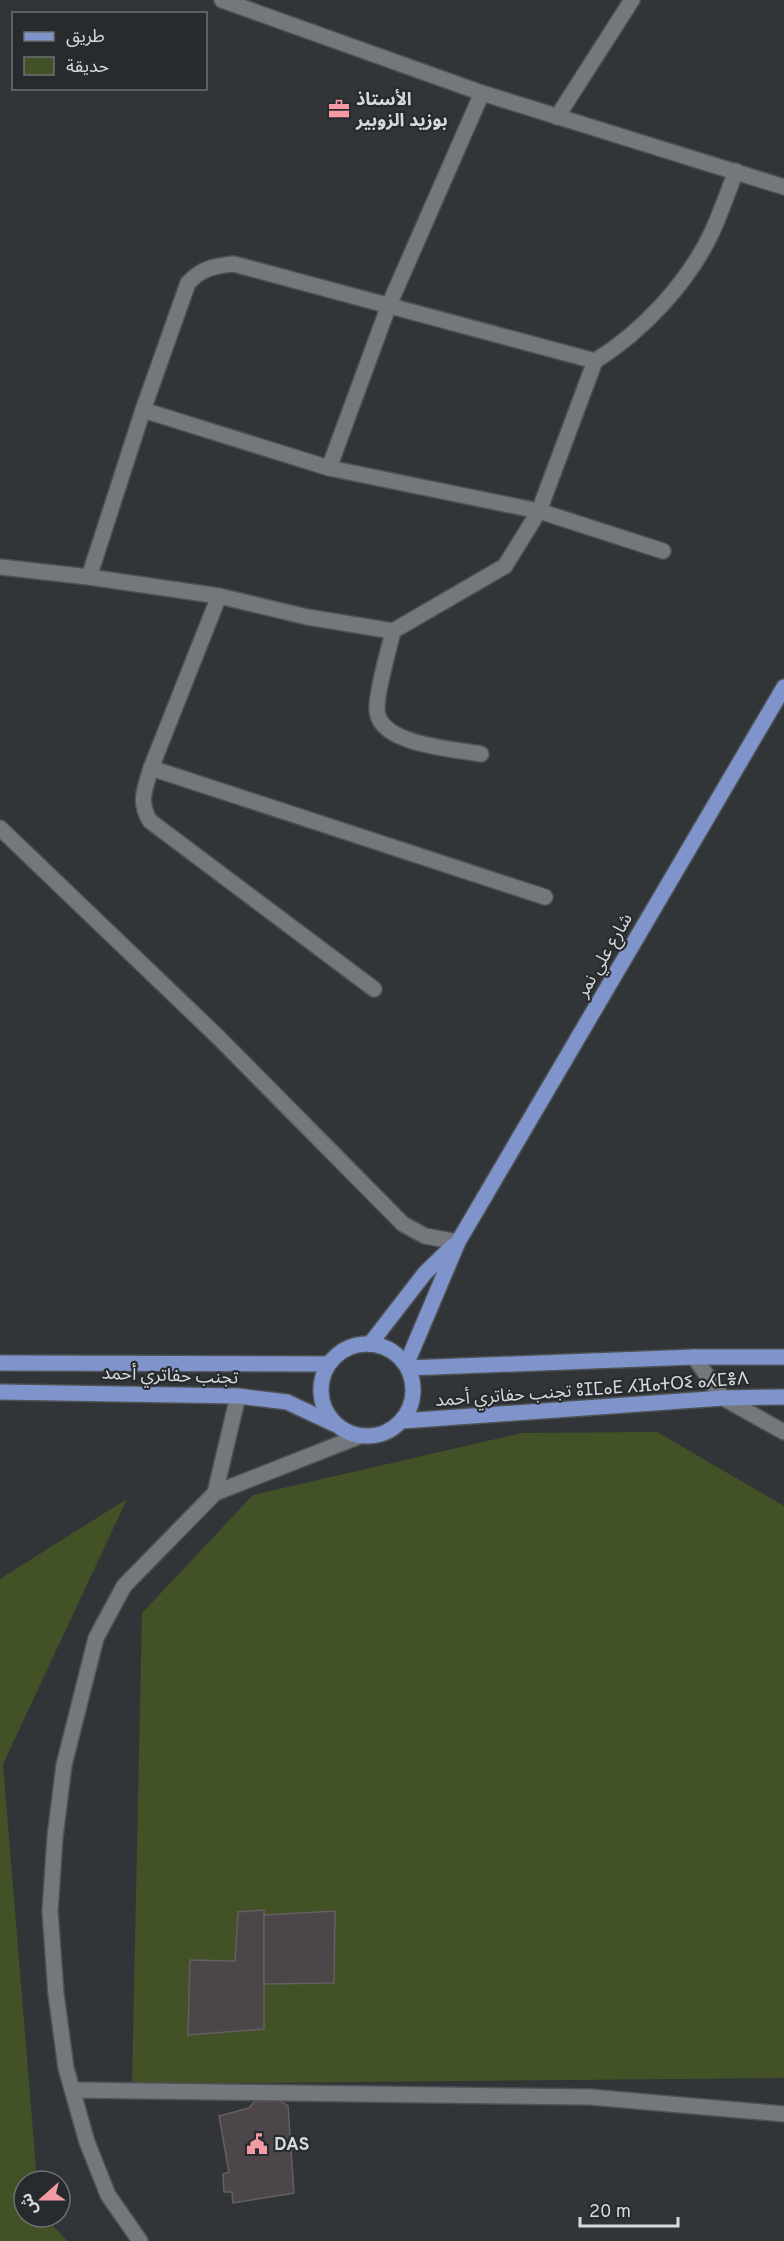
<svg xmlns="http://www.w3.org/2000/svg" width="784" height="2241" font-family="Overpass,'Noto Sans Arabic','Noto Sans Tifinagh',sans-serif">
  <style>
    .green { fill: #435127 }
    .building { fill: #4c4648; stroke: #645f61; stroke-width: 1.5 }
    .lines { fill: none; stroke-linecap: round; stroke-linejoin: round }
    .street-casing { stroke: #4e5255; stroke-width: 18 }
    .secondary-casing { stroke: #4e5255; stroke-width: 18 }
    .primary-casing { stroke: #4e5255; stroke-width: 18 }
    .street { stroke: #74787c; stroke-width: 15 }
    .secondary { stroke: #74787c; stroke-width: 15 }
    .primary { stroke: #7f94ca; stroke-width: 15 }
    .labels { text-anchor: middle; stroke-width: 4.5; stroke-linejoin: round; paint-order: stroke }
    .poi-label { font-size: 18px; font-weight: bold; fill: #d7dadc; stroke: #282b2e; text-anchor: start }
    .street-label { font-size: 18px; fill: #d7dadc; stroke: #282b2e }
  </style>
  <rect width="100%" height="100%" fill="#323538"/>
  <g class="green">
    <path d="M657 1432 784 1506V2078L132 2084 142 1613 253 1495 522 1433Z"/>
    <path d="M127 1499 3 1764 37 2181H24V2217H45L67 2241H0V1579Z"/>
  </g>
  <g class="building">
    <path d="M264 1910V2029L188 2035 190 1960 235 1961 238 1912Z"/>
    <path d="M335 1911 334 1983 264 1984V1915Z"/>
    <path d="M279 2100 288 2106 294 2193 233 2203 232 2192H224L223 2174 229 2172 219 2116 249 2108 254 2102Z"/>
  </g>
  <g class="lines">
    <defs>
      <g id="street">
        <path d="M557 117 632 0"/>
        <path d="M329 468 389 305 482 93"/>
        <path d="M663 551 539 511 329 468 143 410 188 283C202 268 214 266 234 264L595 361C642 332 688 283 712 232 721 212 728 192 736 171"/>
        <path d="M0 567 89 577 219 596 307 617 393 631 505 566 539 511 595 361"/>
        <path d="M89 577 143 410"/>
        <path d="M219 596 151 768 545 897"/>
        <path d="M393 631C389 650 376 692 377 709 377 745 455 749 481 754"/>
        <path d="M151 768C145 788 138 802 150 821L374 989"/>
        <path d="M0 828 218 1037 403 1224 425 1236 458 1242"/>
        <path d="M215 1493 238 1396"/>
        <path d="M72 2090 590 2097 784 2114"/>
        <path d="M140 2241 108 2195 87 2142 66 2068 56 1994 50 1911 55 1837 64 1765 96 1638 124 1586 215 1493 360 1436"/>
      </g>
      <g id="secondary">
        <path d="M222 0 482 93 784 187"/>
        <path d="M694 1357 723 1398 784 1432"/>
      </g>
      <g id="primary">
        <path d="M370 1344 425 1273 453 1246"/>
        <circle cx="367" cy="1390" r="46"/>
        <path d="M0 1363 328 1364"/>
        <path d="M406 1365 458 1242 784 687"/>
        <path d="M408 1368 694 1357H784"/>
        <path d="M0 1392 238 1396 287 1402 334 1424"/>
        <path d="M402 1421 723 1398 784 1397"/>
      </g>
    </defs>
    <use href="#street" class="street-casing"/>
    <use href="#secondary" class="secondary-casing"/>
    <use href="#primary" class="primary-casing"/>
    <use href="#street" class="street"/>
    <use href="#secondary" class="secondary"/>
    <use href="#primary" class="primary"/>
  </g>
  <defs>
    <symbol id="office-bare" viewBox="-9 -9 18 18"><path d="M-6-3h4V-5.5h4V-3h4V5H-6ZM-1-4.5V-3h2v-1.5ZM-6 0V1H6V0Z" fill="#f49aa5" stroke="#282b2e" stroke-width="2.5" paint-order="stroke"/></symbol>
    <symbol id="civic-bare" viewBox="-9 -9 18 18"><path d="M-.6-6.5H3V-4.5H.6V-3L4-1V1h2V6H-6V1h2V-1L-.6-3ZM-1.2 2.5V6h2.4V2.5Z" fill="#f49aa5" stroke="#282b2e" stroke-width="2.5" paint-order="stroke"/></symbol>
  </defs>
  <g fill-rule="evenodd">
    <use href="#office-bare" x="324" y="94" width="30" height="30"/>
    <use href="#civic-bare" x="242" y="2129" width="30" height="30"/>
  </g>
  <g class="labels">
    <g class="poi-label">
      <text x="356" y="105">الأستاذ<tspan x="356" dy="21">بوزيد الزوبير</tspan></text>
      <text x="274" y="2150">DAS</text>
    </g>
    <g class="street-label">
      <text transform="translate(604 955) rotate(-60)" y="6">شارع علي نمر</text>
      <text transform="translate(170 1375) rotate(2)" y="6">تجنب حفاتري أحمد</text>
      <text transform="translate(592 1389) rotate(-4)" y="6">تجنب حفاتري أحمد ⵓⵊⵎⴰⴹ ⵃⴼⴰⵜⵔⵉ ⴰⵃⵎⴻⴷ</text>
    </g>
  </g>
  <rect x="12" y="12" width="195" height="78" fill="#282b2e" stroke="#6e7174" stroke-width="1.5"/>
  <rect x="24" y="32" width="30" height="9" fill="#7f94ca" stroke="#6e7174" stroke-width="1.5"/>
  <text x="66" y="42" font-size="18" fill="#d7dadc">طريق</text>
  <rect x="24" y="57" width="30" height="18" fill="#435127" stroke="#6e7174" stroke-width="1.5"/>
  <text x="66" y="72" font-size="18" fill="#d7dadc">حديقة</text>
  <g transform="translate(42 2199) rotate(249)"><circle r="28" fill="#282b2e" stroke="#6e7174" stroke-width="1.5"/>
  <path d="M0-4.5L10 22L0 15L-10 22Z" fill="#f49aa5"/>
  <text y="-9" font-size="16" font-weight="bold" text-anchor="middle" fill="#d7dadc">ش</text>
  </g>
  <path d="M580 2217v9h98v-9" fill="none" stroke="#d7dadc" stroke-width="3"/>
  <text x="589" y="2217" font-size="18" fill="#d7dadc" stroke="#282b2e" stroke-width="4.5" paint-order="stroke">20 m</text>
</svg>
